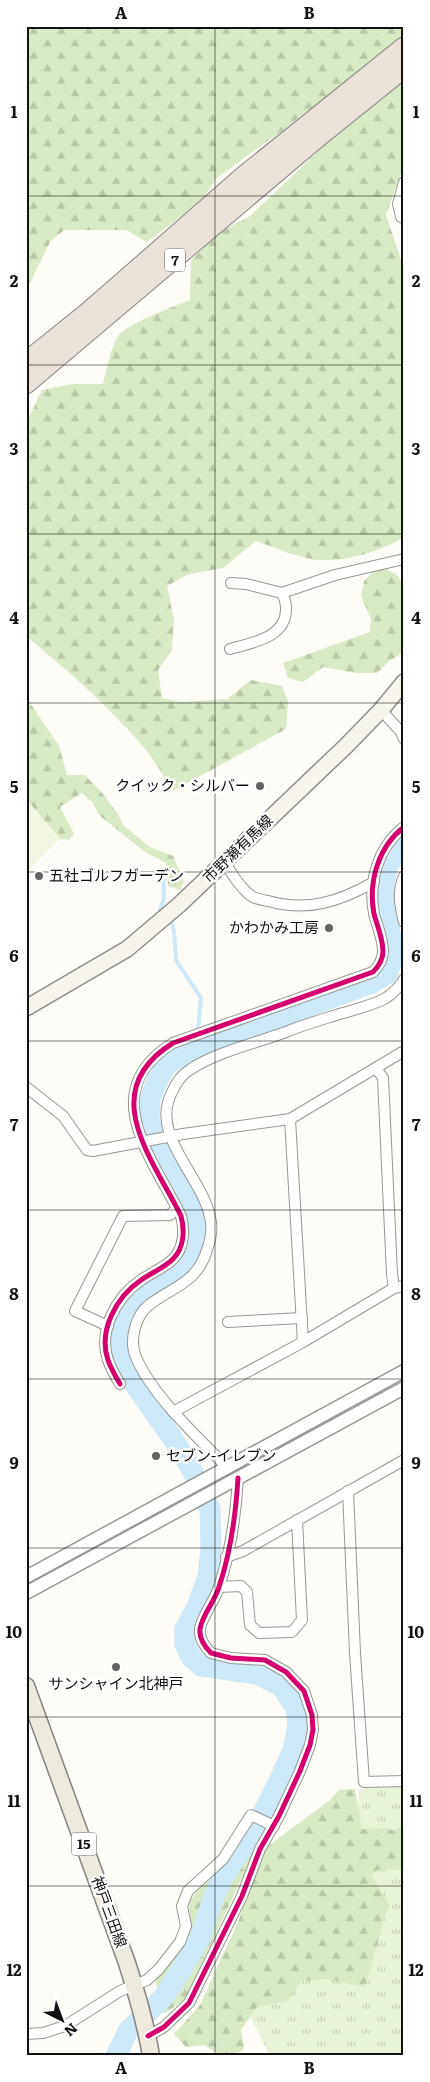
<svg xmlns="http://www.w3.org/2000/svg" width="430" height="2082" font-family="Literata,'Noto Sans JP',serif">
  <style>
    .grass { fill: url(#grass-tufts) }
    .forest { fill: url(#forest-firs) }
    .pitch { fill: #f0f6e1 }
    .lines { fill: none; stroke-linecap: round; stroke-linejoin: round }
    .stream { stroke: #cde8f7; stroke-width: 4 }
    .river { stroke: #cde8f7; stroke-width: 21 }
    .minor-casing { stroke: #979795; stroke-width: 12 }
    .tertiary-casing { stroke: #979795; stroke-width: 15 }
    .secondary-casing { stroke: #8e8d8b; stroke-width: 18 }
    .primary-casing { stroke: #858482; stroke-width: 19 }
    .motorway-casing { stroke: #858482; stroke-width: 21 }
    .minor { stroke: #fffffe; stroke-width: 10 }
    .tertiary { stroke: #fffffe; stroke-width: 12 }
    .secondary { stroke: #f6f4eb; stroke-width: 15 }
    .primary { stroke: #ede9dc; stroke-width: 16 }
    .motorway { stroke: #eae1d8; stroke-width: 19 }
    .cycleway-casing { stroke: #fff; stroke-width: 8 }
    .cycleway { stroke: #d6006c; stroke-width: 5 }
    .grid { fill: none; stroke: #111; stroke-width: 1; stroke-opacity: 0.55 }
    .poi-dot { fill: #646362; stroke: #fff; stroke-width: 2 }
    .labels { text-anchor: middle; stroke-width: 5; stroke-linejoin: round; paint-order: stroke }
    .shield { fill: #fff; stroke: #585858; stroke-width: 1 }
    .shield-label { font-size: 14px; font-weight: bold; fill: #111 }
    .poi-label { font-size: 15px; fill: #111; stroke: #fff; text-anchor: end }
    .street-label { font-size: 15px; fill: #111; stroke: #fff }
    .neatline { fill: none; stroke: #111; stroke-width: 2 }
    .grid-label { font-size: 16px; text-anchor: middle; font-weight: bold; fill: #111 }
  </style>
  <defs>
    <pattern id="grass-tufts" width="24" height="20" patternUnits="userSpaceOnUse" patternTransform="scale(1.25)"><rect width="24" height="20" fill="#e7f3d7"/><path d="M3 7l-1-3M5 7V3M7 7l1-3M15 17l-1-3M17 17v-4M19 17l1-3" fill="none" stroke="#c5cfb8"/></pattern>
    <pattern id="forest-firs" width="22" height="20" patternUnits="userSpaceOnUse" patternTransform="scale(1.25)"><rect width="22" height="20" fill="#d8eac5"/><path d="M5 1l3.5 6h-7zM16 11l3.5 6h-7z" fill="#b8c8a8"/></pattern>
  </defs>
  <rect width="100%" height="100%" fill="#fdfcf7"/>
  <path class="grass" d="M404 1786V2056H270L243 2002 354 1866 359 1789Z"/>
  <g class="forest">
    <path d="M26 26H404V130L401 132 404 165 386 215 404 269V537C382 551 345 562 319 560 302 559 273 547 256 541L223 568 189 574 167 586 174 620 172 650 158 670 162 698 181 702 227 699 251 680 282 686 288 701 286 729 173 791C164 777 156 762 145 749 110 707 68 671 26 636V424L42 390 72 384H103C107 368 110 351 118 336 126 324 175 306 190 300L191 260 221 231 249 217 328 142 306 111 286 128 218 177 200 202 147 242 126 230H64L50 242 26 291Z"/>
    <path d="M387 569 398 576 404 589V652L389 661 377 673H356L323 667 303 682 288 678 283 663 370 632 371 619 361 596 364 581 375 570Z"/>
    <path d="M26 697 59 746 67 775H85L103 794 118 814 123 825 150 847 173 856 184 881 180 890 168 886 166 863 145 852 99 815 93 803 82 793 60 807 74 834 69 840 60 839 26 799Z"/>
    <path d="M355 1789 362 1829 386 1828 394 1831 404 1825V1870L379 1869 371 1875 389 1904 365 1987 328 1979 301 1981 288 2001 257 2007 241 2030 244 2049C226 2060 221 2057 205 2045L186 2047 174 2034 200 2005 238 1922 260 1860 268 1846 330 1800 339 1790Z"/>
    <path d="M257 1846 185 1999 164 2014 155 1979 191 1932C187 1897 188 1900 213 1877L230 1883 249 1852Z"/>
  </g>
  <path class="pitch" d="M26 799 60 839 26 872Z"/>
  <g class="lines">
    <g class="stream">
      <path d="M160 910 164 898 163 870"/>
      <path d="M171 921 174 931 176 960 201 998 198 1029"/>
      <path d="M192 1049 197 1039"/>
    </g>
    <path class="river" d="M116 2056 128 2031 162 1999 182 1969 200 1938 214 1896 223 1877 255 1829 282 1775 294 1747 298 1723 296 1708 281 1686 257 1674 201 1666 191 1657 185 1644V1629L197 1607 208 1576 211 1548 210 1509 192 1470 175 1442 121 1365 117 1339 126 1316 137 1298 180 1266 192 1249 197 1226 190 1204 158 1146 149 1120 150 1099 156 1083 167 1065 192 1049 372 983 387 974 394 955 383 891 387 867 404 842"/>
    <defs>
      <g id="minor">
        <path d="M404 182 398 204 401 217 404 218"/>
        <path d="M231 583 246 584 282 593"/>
        <path d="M230 649C251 643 287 638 286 608 286 603 284 597 282 593L335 575 404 559"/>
        <path d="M381 710 401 732 404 739"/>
        <path d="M224 862C232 873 239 887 250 895 254 899 262 900 268 901 307 912 339 902 374 882"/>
        <path d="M404 876C397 892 400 906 404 922"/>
        <path d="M376 1068 383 1078 392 1274 394 1288"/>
        <path d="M26 1087 63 1116 87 1150 93 1151 183 1134 290 1119 404 1051"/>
        <path d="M290 1119 303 1342"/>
        <path d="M228 1322 302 1318"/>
        <path d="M108 1326 75 1311 123 1216 170 1215 177 1208"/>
        <path d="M120 1384C116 1377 111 1369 108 1360 98 1331 116 1297 141 1280 151 1273 164 1268 173 1259 184 1248 185 1231 181 1216 153 1159 95 1091 173 1043L373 972C379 966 383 959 383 951 383 939 377 925 374 914 368 882 378 847 404 827"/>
        <path d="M173 1412 303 1342 394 1288 404 1286"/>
        <path d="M227 1467C198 1438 151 1394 136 1357 129 1341 135 1316 149 1305 174 1286 197 1283 207 1250 211 1239 213 1228 210 1217 202 1176 149 1135 172 1092 176 1083 182 1074 191 1069 217 1052 256 1043 286 1032 305 1024 324 1019 343 1013 357 1009 373 1005 386 998 393 993 400 987 404 979"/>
        <path d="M348 1491 355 1653 364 1782 404 1781"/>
        <path d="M226 1557 243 1551 404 1460"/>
        <path d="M219 1587 241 1586 247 1592 250 1625 259 1633 292 1632 302 1620 297 1520"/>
        <path d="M26 2034 43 2033 65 2026 120 1991 147 1980 159 1969 180 1942 186 1926 182 1906 188 1891 223 1859 251 1815 274 1826"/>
        <path d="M148 2036 164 2027 189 2003 242 1896 260 1849 279 1816 300 1771 310 1745 313 1730 312 1715 304 1691 286 1672 265 1660 231 1658 211 1653C205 1647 199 1638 200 1629 202 1615 215 1601 219 1587 230 1554 236 1512 238 1478"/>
      </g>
      <g id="tertiary">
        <path d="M26 1577 404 1371"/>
        <path d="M26 1593 404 1388"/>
      </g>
      <path id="secondary" d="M26 1008 127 949 179 905 346 746 381 710 404 682"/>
      <path id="primary" d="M26 1686 127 1963C137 1994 146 2024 151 2056"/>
      <g id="motorway">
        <path d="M26 362 87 313 246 174 404 47"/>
        <path d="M26 384 322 134 404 68"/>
      </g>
    </defs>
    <use href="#minor" class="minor-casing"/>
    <use href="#tertiary" class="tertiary-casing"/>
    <use href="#secondary" class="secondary-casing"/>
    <use href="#primary" class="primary-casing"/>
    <use href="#motorway" class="motorway-casing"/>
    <use href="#minor" class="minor"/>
    <use href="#tertiary" class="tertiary"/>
    <use href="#secondary" class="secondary"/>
    <use href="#primary" class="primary"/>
    <use href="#motorway" class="motorway"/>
    <defs>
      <g id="cycleway">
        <path d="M120 1384C116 1377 111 1369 108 1360 98 1331 116 1297 141 1280 151 1273 164 1268 173 1259 184 1248 185 1231 181 1216 153 1159 95 1091 173 1043L373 972C379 966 383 959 383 951 383 939 377 925 374 914 368 882 378 847 404 827"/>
        <path d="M148 2036 164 2027 189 2003 242 1896 260 1849 279 1816 300 1771 310 1745 313 1730 312 1715 304 1691 286 1672 265 1660 231 1658 211 1653C205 1647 199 1638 200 1629 202 1615 215 1601 219 1587 230 1554 236 1512 238 1478"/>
      </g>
    </defs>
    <use href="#cycleway" class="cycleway-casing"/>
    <use href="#cycleway" class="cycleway"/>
  </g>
  <path class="grid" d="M215 26V2056M26 196H404M26 365H404M26 534H404M26 703H404M26 872H404M26 1041H404M26 1210H404M26 1379H404M26 1548H404M26 1717H404M26 1886H404"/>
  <g class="poi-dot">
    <circle cx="260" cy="786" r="5"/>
    <circle cx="39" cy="876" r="5"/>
    <circle cx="329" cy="928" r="5"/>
    <circle cx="156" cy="1456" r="5"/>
    <circle cx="116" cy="1667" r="5"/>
  </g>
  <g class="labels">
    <g class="shield">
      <rect x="165" y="248.5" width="20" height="23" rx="4"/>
      <rect x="71.5" y="1832.5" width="25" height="23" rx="4"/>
    </g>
    <g class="shield-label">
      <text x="175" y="265">7</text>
      <text x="84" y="1849">15</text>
    </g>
    <g class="poi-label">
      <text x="250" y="791">クイック・シルバー</text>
      <text x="49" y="881" text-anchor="start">五社ゴルフガーデン</text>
      <text x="319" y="933">かわかみ工房</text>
      <text x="166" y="1461" text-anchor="start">セブン-イレブン</text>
      <text x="116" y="1689" text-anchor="middle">サンシャイン北神戸</text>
    </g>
    <g class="street-label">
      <text transform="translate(238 849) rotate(-44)" y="5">市野瀬有馬線</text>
      <text transform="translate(109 1912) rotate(70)" y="5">神戸三田線</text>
    </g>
  </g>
  <rect width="430" height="2082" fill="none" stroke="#ffffff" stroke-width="55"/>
  <g transform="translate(62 2020) rotate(138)" stroke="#ffffff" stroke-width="4" paint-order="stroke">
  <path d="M0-4L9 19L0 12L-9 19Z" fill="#111111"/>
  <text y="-8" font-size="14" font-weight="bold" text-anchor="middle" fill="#111111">N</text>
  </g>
  <rect x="28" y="28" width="374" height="2026" class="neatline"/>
  <g class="grid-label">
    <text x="121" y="19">A</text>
    <text x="309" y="19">B</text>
    <text x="14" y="118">1</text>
    <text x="416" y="118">1</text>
    <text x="14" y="287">2</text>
    <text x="416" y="287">2</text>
    <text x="14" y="455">3</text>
    <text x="416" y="455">3</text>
    <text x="14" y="624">4</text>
    <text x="416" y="624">4</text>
    <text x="14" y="793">5</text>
    <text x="416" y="793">5</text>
    <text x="14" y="962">6</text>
    <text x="416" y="962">6</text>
    <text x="14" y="1131">7</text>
    <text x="416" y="1131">7</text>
    <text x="14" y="1300">8</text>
    <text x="416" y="1300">8</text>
    <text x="14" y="1469">9</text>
    <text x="416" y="1469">9</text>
    <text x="14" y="1638">10</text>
    <text x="416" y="1638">10</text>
    <text x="14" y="1807">11</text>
    <text x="416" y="1807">11</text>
    <text x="14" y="1976">12</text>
    <text x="416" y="1976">12</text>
    <text x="121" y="2074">A</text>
    <text x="309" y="2074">B</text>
  </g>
</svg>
